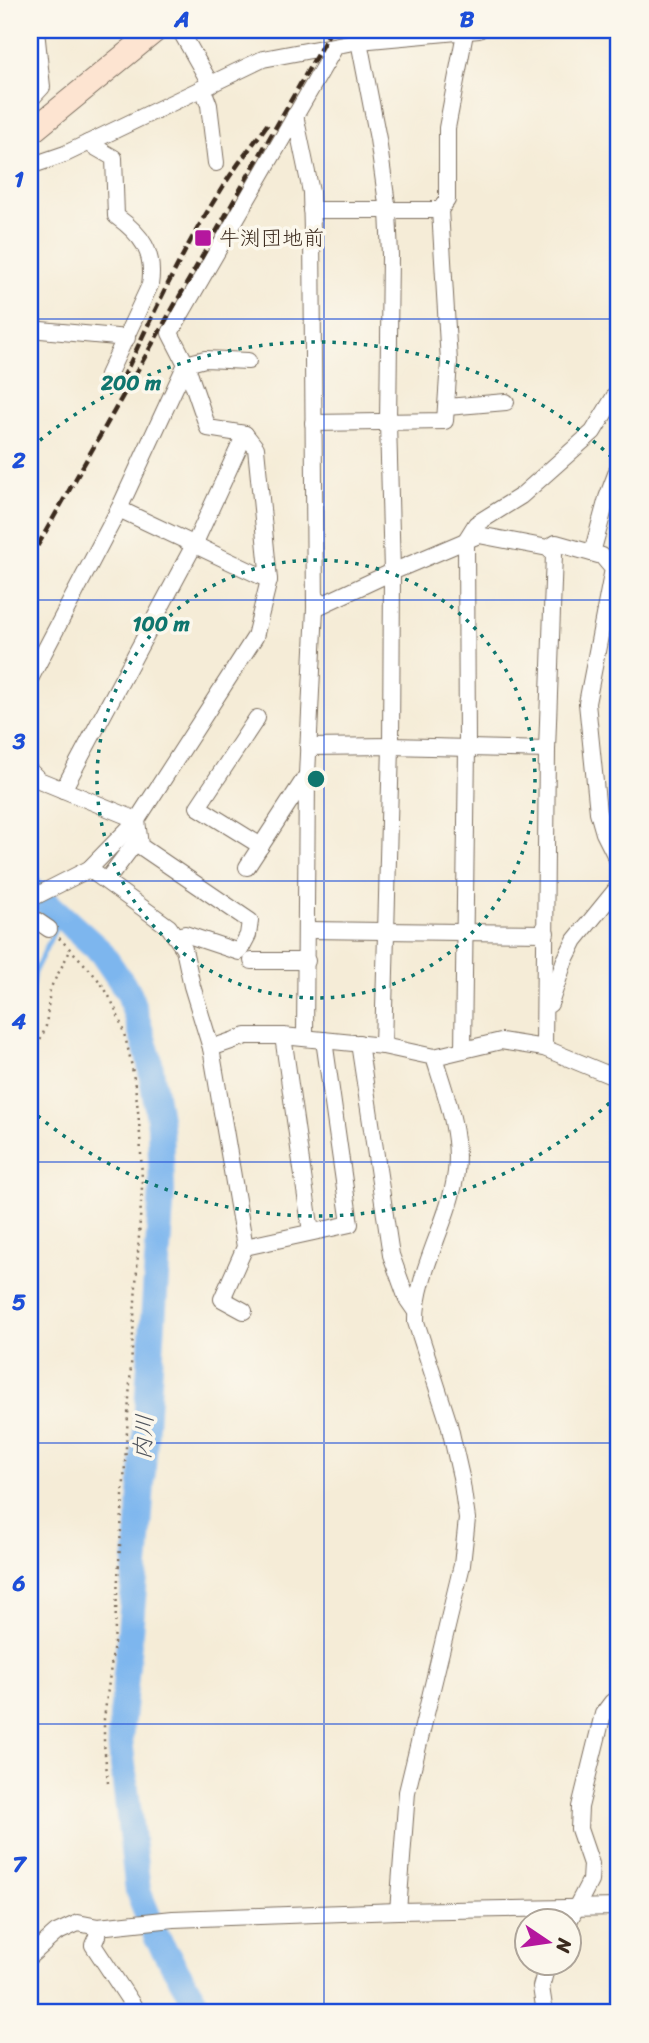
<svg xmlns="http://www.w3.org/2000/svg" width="649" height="2043" font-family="Sriracha,'Klee One',sans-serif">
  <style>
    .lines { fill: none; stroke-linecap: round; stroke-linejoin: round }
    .stream { stroke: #7db6ee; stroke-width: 4.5 }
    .river { stroke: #7db6ee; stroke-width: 26 }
    .minor-casing { stroke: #7c6e5f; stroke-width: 18 }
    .secondary-casing { stroke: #7c6e5f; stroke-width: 25 }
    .path { stroke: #7c6e5f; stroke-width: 2.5; stroke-dasharray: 2 5; stroke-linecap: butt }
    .minor { stroke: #fff; stroke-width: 16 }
    .secondary { stroke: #fde4d1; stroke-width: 23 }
    .rail { stroke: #3b2a1e; stroke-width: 4.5; stroke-dasharray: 10 5; stroke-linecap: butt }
    .grid { fill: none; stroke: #1d4ed8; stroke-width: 2; stroke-opacity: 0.55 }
    .ring { fill: none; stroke: #0f766e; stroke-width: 3.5; stroke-dasharray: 3.5 7 }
    .poi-dot { fill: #b5179e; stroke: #fbf7ec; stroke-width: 2.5 }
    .labels { text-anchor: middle; stroke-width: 7; stroke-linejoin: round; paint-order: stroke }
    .poi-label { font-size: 21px; fill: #3b2a1e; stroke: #fbf7ec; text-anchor: start }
    .water-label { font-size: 23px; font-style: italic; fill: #4f545c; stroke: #fbf7ec }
    .centre { fill: #0f766e; stroke: #fbf7ec; stroke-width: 3.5 }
    .ring-label { font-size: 21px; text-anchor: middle; font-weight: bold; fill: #0f766e; stroke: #fbf7ec; stroke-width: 7; stroke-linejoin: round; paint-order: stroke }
    .neatline { fill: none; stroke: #1d4ed8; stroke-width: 2.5 }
    .grid-label { font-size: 23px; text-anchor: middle; font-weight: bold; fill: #1d4ed8 }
  </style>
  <rect width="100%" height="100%" fill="#fbf7ec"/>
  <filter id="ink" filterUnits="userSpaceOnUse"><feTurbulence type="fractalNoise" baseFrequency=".0143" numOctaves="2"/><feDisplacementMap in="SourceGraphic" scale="14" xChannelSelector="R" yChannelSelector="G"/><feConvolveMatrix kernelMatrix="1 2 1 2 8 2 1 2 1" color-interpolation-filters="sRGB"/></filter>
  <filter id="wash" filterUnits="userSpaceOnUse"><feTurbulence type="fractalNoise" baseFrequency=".00686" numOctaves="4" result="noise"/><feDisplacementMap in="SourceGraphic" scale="28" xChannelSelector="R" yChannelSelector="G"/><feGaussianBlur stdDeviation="1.57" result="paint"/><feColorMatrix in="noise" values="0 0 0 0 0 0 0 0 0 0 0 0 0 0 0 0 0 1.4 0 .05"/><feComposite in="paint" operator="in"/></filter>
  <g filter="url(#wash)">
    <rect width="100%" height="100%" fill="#f5ecd7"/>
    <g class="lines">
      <path class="stream" d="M30 998 34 973 62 915"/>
      <path class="river" d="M30 888 101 952 129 993 149 1058 160 1125 162 1191 137 1555 120 1740 138 1891 157 1938 202 2013"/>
    </g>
  </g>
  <g filter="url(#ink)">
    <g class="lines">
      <defs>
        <g id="minor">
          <path d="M180 30 211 85"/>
          <path d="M359 41 378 139 388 211 390 255 388 422 392 572 391 746 383 1046"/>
          <path d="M203 89 209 105 216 163"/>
          <path d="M30 100 42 87 36 30"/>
          <path d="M295 115 311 192 312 232 315 608 307 775 305 1038"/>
          <path d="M88 143 114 158 116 216C142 235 155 252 150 285L108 375"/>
          <path d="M30 163 33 165 65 154 263 59 359 41 479 30"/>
          <path d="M311 210H440L449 362 445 421 313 423"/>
          <path d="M440 210 447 200V128L465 33"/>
          <path d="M30 329 127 338"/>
          <path d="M447 407 506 402"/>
          <path d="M119 509 269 580"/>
          <path d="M592 553 607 498 619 466"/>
          <path d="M315 608 392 572 479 535 548 548 556 543 602 556 613 569 587 703 598 812 604 833 619 863"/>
          <path d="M30 679 119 509 186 364 205 359 248 361"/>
          <path d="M257 718 198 807 261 846"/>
          <path d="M308 747 391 746 547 750"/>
          <path d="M30 771 39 780 137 820 140 846 250 921 248 935 239 952 185 934 175 936"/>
          <path d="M63 790 194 545 245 434"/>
          <path d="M247 867 307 775"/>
          <path d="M89 869 169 927 184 949 192 986 211 1048 245 1247 222 1299 244 1311"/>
          <path d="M107 880 138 839"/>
          <path d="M30 899 89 869 137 820 255 637 269 580 256 448 245 434 208 428 186 364 170 333 335 47"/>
          <path d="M30 916 49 929"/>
          <path d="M308 930 546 933"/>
          <path d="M252 961H307"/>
          <path d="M550 1004 564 962 575 940 619 886"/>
          <path d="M283 1036 311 1232"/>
          <path d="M359 1043 391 1255 407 1299 416 1312"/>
          <path d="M211 1048 246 1036H283L383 1046 434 1057 501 1041 544 1048 619 1079"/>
          <path d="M544 1048 547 750 554 554 548 548"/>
          <path d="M463 1050 467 748 466 540 476 524 521 496 593 432 619 389"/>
          <path d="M245 1247 350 1224 324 1040"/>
          <path d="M398 1911 407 1792 462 1565 467 1519 461 1477 449 1424 416 1322C415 1273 450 1221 456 1172 461 1133 445 1093 434 1057"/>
          <path d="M568 1923 590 1881 591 1864 579 1829 580 1807 603 1714 612 1702 619 1699"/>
          <path d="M98 1927 97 1936 93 1945 138 2013"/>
          <path d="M30 1956 56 1933 78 1923 98 1927 173 1919 398 1911 619 1907"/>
          <path d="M545 2013 541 1987 548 1962"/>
        </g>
        <path id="secondary" d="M30 133 156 30"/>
      </defs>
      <use href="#minor" class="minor-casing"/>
      <use href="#secondary" class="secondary-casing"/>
      <g class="path">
        <path d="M59 938C73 952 88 967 100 982 136 1030 141 1128 142 1187L114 1643 104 1719V1744L108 1783"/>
        <path d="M30 1066 46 1026 50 989 70 951"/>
      </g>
      <use href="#minor" class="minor"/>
      <use href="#secondary" class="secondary"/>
      <g class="rail">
        <path d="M122 380C152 317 181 252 219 193 234 168 252 146 269 122"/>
        <path d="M30 559 331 30"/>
      </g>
    </g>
  </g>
  <path class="grid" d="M324 30V2013M30 319H619M30 600H619M30 881H619M30 1162H619M30 1443H619M30 1724H619"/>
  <g class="ring">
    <circle cx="316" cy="779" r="219"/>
    <path d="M617 1096A437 437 0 0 1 32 1111M32 447A437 437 0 0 1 617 462"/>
  </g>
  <rect class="poi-dot" x="194" y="229" width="18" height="18" rx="3.5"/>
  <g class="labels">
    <g class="poi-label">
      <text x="219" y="245">牛渕団地前</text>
    </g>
    <g class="water-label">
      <text transform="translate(143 1437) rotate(-86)" y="8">内川</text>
    </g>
  </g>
  <circle cx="316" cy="779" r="10" class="centre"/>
  <g class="ring-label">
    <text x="131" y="390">200 m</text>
    <text x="161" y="631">100 m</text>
  </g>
  <rect width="649" height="2043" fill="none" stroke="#fbf7ec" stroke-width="77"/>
  <g transform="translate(548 1942) rotate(103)"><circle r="33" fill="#fbf7ec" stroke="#aea59a" stroke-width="2"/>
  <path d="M0-5L12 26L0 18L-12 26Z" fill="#b5179e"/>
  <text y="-10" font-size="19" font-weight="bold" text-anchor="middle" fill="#3b2a1e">N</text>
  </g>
  <rect x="38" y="38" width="572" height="1966" class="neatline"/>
  <g class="grid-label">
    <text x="182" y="27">A</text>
    <text x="467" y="27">B</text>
    <text x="19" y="187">1</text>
    <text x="19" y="468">2</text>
    <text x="19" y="749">3</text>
    <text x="19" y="1029">4</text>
    <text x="19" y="1310">5</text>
    <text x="19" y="1591">6</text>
    <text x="19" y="1872">7</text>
  </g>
</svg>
